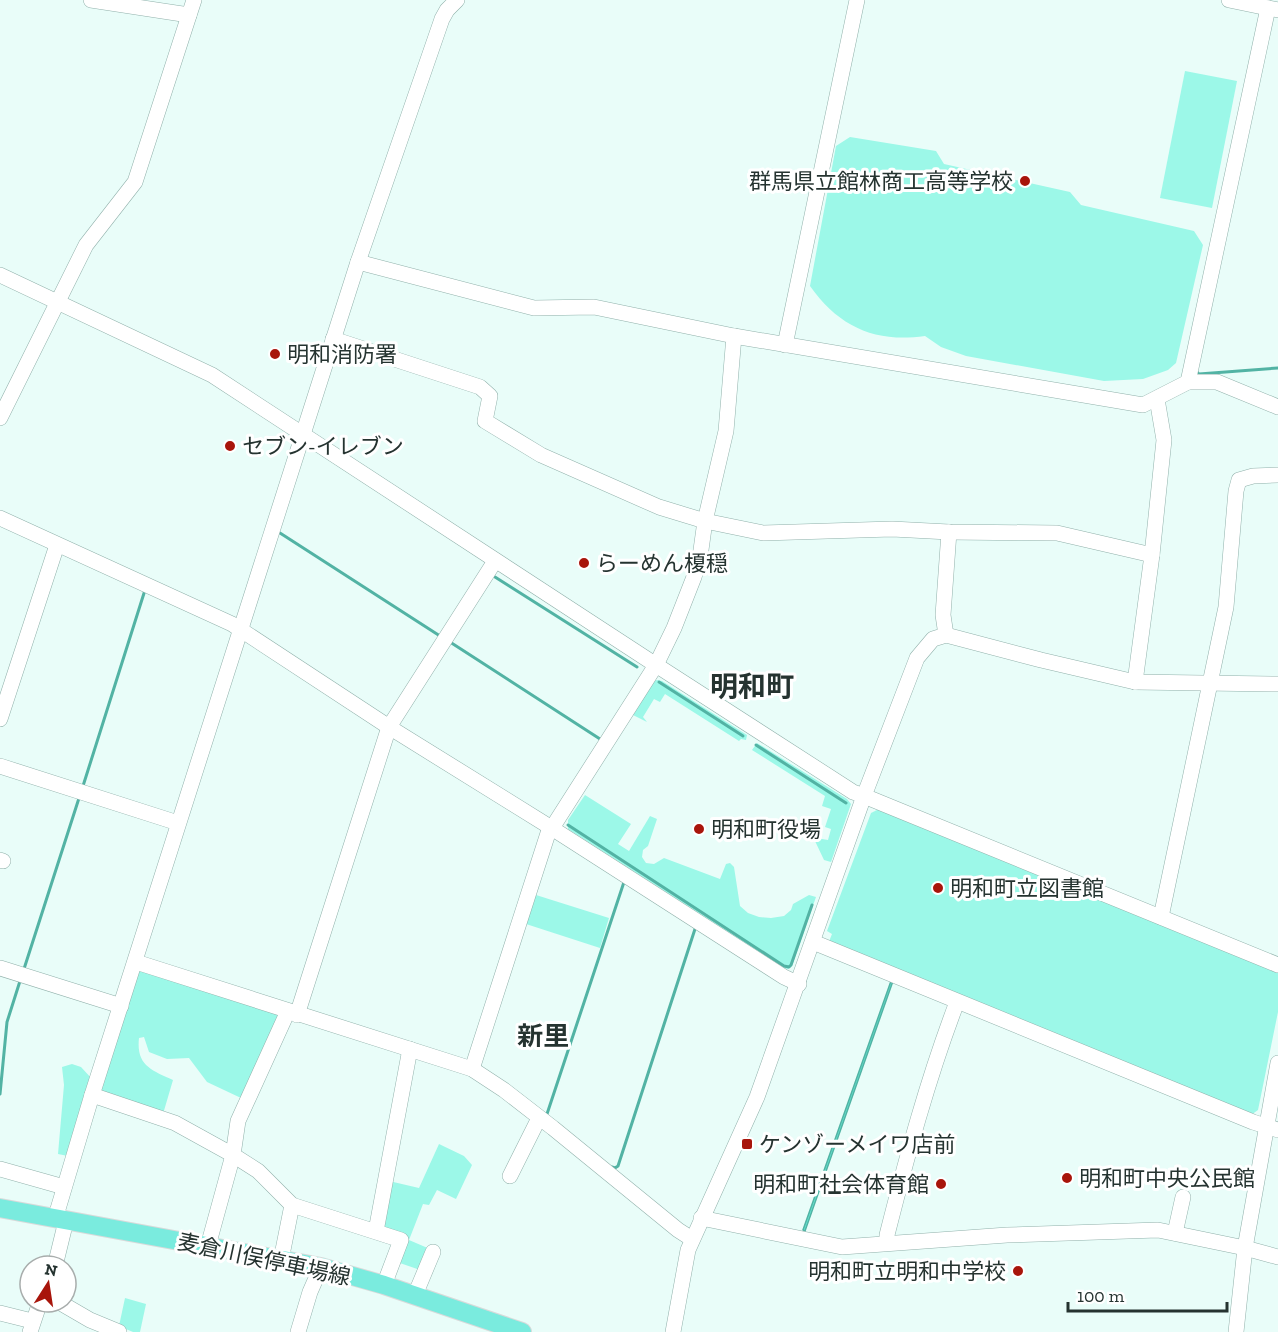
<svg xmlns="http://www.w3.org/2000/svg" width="1278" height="1332" font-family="'Zilla Slab','Noto Sans JP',serif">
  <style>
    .green { fill: #9cf8e8 }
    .water { fill: #65ead6; stroke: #52b3a4; stroke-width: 1.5 }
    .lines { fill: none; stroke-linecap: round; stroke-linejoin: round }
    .stream { stroke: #52b3a4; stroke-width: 3 }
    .minor-casing { stroke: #91b1ab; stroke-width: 16 }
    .major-casing { stroke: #d8dada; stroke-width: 20 }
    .minor { stroke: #fff; stroke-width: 15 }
    .major { stroke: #7aebde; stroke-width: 18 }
    .poi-dot { fill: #a8150b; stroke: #fff; stroke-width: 2 }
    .labels { text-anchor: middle; stroke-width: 6; stroke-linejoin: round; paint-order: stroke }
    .poi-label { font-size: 22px; fill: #253330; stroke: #fff; text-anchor: start }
    .street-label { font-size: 22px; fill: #253330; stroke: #fff }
    .quarter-label { font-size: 26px; font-weight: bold; fill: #253330; stroke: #fff }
    .district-label { font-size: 28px; font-weight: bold; fill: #253330; stroke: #fff }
  </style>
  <rect width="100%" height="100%" fill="#e9fdf9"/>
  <g class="green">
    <path d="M1185 71 1237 81 1212 208 1160 198Z"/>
    <path d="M850 137 936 151 944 164 1070 192 1081 205 1194 231 1203 245 1176 363 1168 370 1143 379 1104 381 966 356 941 347 925 336C875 343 839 327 810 286L836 146Z"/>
    <path d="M657 680 662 681 747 735 746 740 741 739 739 741 665 694 660 702 654 699 643 717 647 722 633 715 654 681Z"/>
    <path d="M757 743 847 799 851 804 831 862 824 860 815 841 816 838 828 840 831 829 825 827 831 809 822 806 825 796 752 750Z"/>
    <path d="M585 795 631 824 618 844 629 851 650 816 657 819 648 846 643 850 642 857 646 863 654 864 664 858 720 879 726 864 730 863 734 867 740 906 748 913 759 917 771 918 784 916 791 910 793 904 809 895 816 897 792 966 788 969 784 968 568 829V820Z"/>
    <path d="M879 809 1278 972V1012L1258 1110 1251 1115 828 944 832 934 827 931 871 813Z"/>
    <path d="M536 895 609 918 600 948 526 924Z"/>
    <path d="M140 969 279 1015 241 1098 207 1082 189 1058 167 1059 149 1052 144 1037 139 1038C136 1065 151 1070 173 1080L163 1114 100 1092Z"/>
    <path d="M72 1064 81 1067 92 1079 68 1156 58 1154 64 1085 62 1067Z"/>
    <path d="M439 1144 464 1156 472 1165 456 1199 437 1190 429 1205 423 1204 409 1240 430 1249 423 1271 397 1262 406 1239 383 1229 389 1181 419 1188Z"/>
    <path d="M125 1298 146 1304 140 1332H133L119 1326Z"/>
  </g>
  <path class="water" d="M891 981H893L805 1231 803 1230Z"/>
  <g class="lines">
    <g class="stream">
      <path d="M1196 371 1199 374 1278 368"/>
      <path d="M280 533 440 636"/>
      <path d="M495 577 637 667"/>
      <path d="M450 642 600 739"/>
      <path d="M659 682 743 736"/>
      <path d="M756 745 846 803"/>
      <path d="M83 786 145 590"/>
      <path d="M568 825 784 966 789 967 791 965 812 905"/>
      <path d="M23 972 80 795"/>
      <path d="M0 1094 7 1022 20 981"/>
      <path d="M546 1117 624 882"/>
      <path d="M612 1167 615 1168 618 1166 695 929"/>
    </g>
    <defs>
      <g id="minor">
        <path d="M91 0 189 15"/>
        <path d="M1229 0 1278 10"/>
        <path d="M358 262 534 308 594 307 734 336 1143 405 1188 382H1217L1278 407"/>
        <path d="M0 275 212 375 656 665 853 792 864 796 757 1097 688 1250 673 1332"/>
        <path d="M333 339 480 387 490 396 485 421 541 455 659 507 705 521 763 533 892 529 949 532 1057 533 1152 555"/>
        <path d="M785 345 857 0"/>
        <path d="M1188 382 1268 8"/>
        <path d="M0 418 86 245 135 182 194 0"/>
        <path d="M0 518 232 624 389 727 550 827 784 977 799 984"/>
        <path d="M946 635 943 615 949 532"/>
        <path d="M1135 682 1152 555 1164 440 1157 399"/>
        <path d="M1278 684 1135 682 1041 660 946 635 933 639 917 658 864 796 1278 965"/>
        <path d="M0 719 57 545"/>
        <path d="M0 766 178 823"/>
        <path d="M552 828 656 665 674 628 694 577 700 557 705 521 726 431 734 336"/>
        <path d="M0 860 3 861"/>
        <path d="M1161 917 1226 607 1236 491 1239 480 1253 476 1278 475"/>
        <path d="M813 942 1253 1122 1278 1130"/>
        <path d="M136 962 472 1069 504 1090 553 1128 678 1230 692 1239"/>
        <path d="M0 968 121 1006"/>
        <path d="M297 1015 389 727 495 561"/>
        <path d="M472 1069 550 827"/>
        <path d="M92 1095 175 1123 233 1155 258 1171 292 1205 401 1240 384 1285"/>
        <path d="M0 1169 64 1187"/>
        <path d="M510 1176 539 1118"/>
        <path d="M701 1218 842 1247 1007 1235 1158 1230 1245 1248 1278 1257"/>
        <path d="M55 1219 92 1095 358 262 442 19 447 10 457 0"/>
        <path d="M376 1231 410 1049"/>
        <path d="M1175 1233 1183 1197"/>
        <path d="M887 1243V1235C907 1156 928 1078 957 1002"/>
        <path d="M208 1246 233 1155 238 1121 288 1011"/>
        <path d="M281 1260 292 1205"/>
        <path d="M55 1266 66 1221"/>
        <path d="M415 1295 433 1252"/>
        <path d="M59 1302 90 1320 119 1332"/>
        <path d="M0 1313 32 1321"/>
        <path d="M30 1332 40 1302"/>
        <path d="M298 1332 310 1292 321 1267"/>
        <path d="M1236 1332 1245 1248 1278 1063"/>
      </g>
      <path id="major" d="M0 1208 321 1267 384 1285 522 1332"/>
    </defs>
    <use href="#minor" class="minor-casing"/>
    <use href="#major" class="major-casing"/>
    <use href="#minor" class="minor"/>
    <use href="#major" class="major"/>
  </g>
  <g class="poi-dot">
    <circle cx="1025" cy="181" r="6"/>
    <circle cx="275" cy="354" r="6"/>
    <circle cx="230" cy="446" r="6"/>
    <circle cx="584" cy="563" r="6"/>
    <circle cx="699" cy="829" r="6"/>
    <circle cx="938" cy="888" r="6"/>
    <rect x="741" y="1138" width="12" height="12" rx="3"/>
    <circle cx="1067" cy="1178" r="6"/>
    <circle cx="941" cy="1184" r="6"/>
    <circle cx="1018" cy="1271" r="6"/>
  </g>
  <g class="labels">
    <g class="poi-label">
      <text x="1013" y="189" text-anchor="end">群馬県立館林商工高等学校</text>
      <text x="287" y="362">明和消防署</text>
      <text x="242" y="454">セブン-イレブン</text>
      <text x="596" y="571">らーめん榎穏</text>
      <text x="711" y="837">明和町役場</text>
      <text x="950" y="896">明和町立図書館</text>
      <text x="759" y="1152">ケンゾーメイワ店前</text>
      <text x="1079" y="1186">明和町中央公民館</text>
      <text x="929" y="1192" text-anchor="end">明和町社会体育館</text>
      <text x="1006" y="1279" text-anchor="end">明和町立明和中学校</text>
    </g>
    <g class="street-label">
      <text transform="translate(264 1259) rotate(12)" y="8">麦倉川俣停車場線</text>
    </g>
    <g class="quarter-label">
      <text x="543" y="1045">新里</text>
    </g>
    <g class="district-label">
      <text x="752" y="696">明和町</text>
    </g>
  </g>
  <g transform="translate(48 1284) rotate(12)"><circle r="28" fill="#ffffff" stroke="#a8adac" stroke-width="1.5"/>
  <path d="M0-4.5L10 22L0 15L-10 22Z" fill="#a8150b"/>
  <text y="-9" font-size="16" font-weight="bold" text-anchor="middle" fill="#253330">N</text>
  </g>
  <path d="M1068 1302v9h159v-9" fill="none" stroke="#253330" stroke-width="3"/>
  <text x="1077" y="1302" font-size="18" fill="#253330" stroke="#ffffff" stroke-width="4.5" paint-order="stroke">100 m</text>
</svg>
